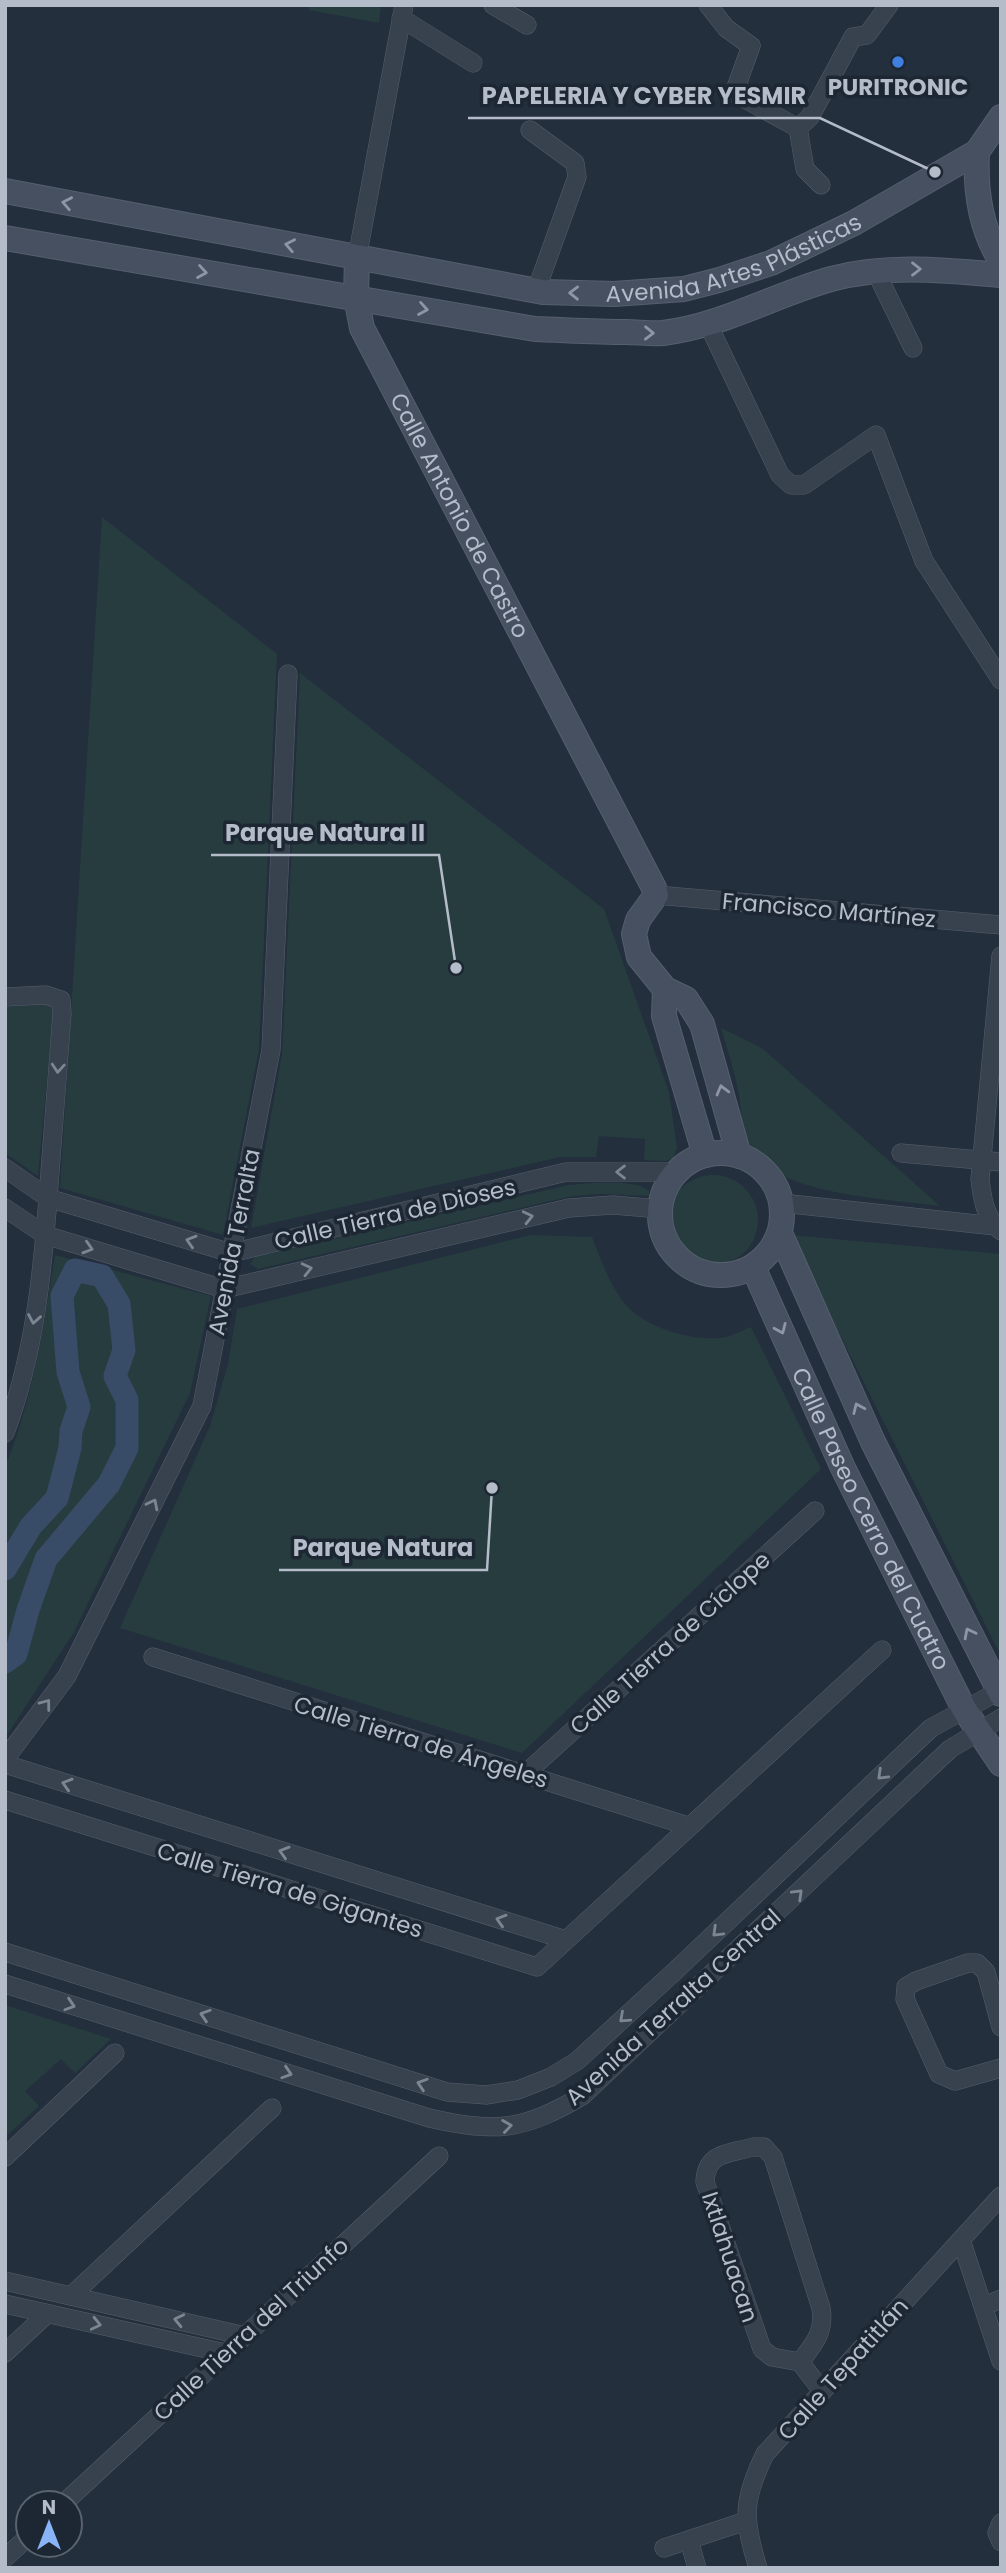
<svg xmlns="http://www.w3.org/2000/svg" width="1006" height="2573" font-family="Poppins,sans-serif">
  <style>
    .green { fill: #263c3f }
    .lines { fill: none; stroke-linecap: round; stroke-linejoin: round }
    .canal { stroke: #394c67; stroke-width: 23 }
    .street-casing { stroke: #565f6c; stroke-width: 19 }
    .secondary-casing { stroke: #565f6c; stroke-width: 26 }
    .street { stroke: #38414e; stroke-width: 18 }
    .secondary { stroke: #465061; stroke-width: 24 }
    .oneway { stroke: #8e96a5 }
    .oneway2 { stroke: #7c8592 }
    .shop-dot { fill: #3f7fe0; stroke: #1d2633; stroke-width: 2.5 }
    .labels { text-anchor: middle; stroke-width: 7; stroke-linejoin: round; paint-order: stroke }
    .poi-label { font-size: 23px; font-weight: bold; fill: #b4bcc9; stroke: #1d2633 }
    .street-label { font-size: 23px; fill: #b4bcc9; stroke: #1d2633 }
    .leader { fill: none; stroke: #b4bcc9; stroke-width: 2.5 }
    .callout-dot { fill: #b4bcc9; stroke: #1d2633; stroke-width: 2.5 }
    .callout-label { font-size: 24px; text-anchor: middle; font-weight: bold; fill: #b4bcc9; stroke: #1d2633; stroke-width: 7; stroke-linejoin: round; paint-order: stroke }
  </style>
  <rect width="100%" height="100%" fill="#242f3e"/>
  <g class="green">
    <path d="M309 5H381L379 23 309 10Z"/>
    <path d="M102 517 277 654 259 1049 223 1235 60 1188Z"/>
    <path d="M300 673 604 909 669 1092 677 1148 673 1158 665 1161 644 1160 645 1139 599 1136 596 1157H560L251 1228 282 1054Z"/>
    <path d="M54 1004 38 1176 5 1153V1007Z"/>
    <path d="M721 1028 762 1048 940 1206C891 1199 767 1195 747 1143 740 1127 742 1108 738 1090 734 1069 727 1049 721 1028Z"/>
    <circle cx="713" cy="1220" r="45"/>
    <path d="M592 1183C609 1183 636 1180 649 1191V1196L601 1194 572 1196 258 1269 250 1264 255 1257 569 1185Z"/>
    <path d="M530 1235 592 1237C601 1260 610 1286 626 1305 646 1328 696 1343 726 1337 734 1335 743 1330 751 1327L821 1469 522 1753 120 1628 210 1426 228 1364 237 1309Z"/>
    <path d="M790 1235 1001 1254V1656Z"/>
    <path d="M55 1255 211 1296 190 1393 74 1632 5 1738V1467C34 1396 43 1329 55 1255Z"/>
    <path d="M5 2005 111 2039 75 2073 61 2059 25 2091 39 2106 5 2137Z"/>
  </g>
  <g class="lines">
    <path class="canal" d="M5 1569 31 1526 57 1498 70 1448 71 1431 79 1407 68 1372 62 1296 75 1270 102 1276 119 1304 124 1350 115 1376 127 1400V1448L109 1484 46 1559 28 1610 16 1654 5 1662"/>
    <defs>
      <g id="street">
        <path d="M493 5 527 25"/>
        <path d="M708 5 726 28 751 46 734 93 798 128"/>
        <path d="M401 18 473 63"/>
        <path d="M798 128 810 117 853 37 867 35 889 5"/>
        <path d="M798 128 805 169 821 185"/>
        <path d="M530 130 575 163 577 177 536 291"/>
        <path d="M357 258 404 5"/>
        <path d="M876 272 913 348"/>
        <path d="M708 324 780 475 791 485H804L876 435 924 561 1001 680"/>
        <path d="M656 895 1001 925"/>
        <path d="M1001 956 980 1179C982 1197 985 1219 1001 1231"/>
        <path d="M5 997 46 995 61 1000 62 1013C58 1070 53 1127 49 1185 43 1268 35 1354 5 1433"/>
        <path d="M901 1153 1001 1162"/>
        <path d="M5 1168 48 1198 231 1253 566 1172H677"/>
        <path d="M782 1203 995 1226"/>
        <path d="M5 1208 45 1235 224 1289 569 1208 613 1205 660 1209"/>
        <path d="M153 1657 688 1826"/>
        <path d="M5 1759 67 1676 202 1406 271 1050 288 674"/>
        <path d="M5 1764 566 1940"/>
        <path d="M525 1774 815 1511"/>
        <path d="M5 1800 537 1967 882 1650"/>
        <path d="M5 1952 447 2092 486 2095 518 2090 551 2077 577 2061 674 1972 931 1728 999 1691"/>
        <path d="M5 1984 429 2118C496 2133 522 2131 582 2096L950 1749 1001 1718"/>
        <path d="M1001 2027 986 1972 977 1963H968L916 1981 906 1987 905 1999 939 2074 955 2081 1001 2068"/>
        <path d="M753 2147H764L773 2157 821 2308C825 2332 814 2344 800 2362L772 2357 762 2349 705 2182C706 2152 729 2154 753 2147Z"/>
        <path d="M5 2157 115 2053"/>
        <path d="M961 2240 1001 2361"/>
        <path d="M5 2281 245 2336"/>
        <path d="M71 2296 272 2108"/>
        <path d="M5 2304 225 2353"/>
        <path d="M984 2306 1001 2299"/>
        <path d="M5 2353 47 2314"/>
        <path d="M800 2362 822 2391"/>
        <path d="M64 2503 439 2156"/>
        <path d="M1001 2523 997 2533 1001 2542"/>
        <path d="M689 2540 697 2568"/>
        <path d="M664 2548 746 2521"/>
        <path d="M5 2558 28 2537"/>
        <path d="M758 2568C743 2519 742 2501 765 2454L1001 2196"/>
      </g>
      <g id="secondary">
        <path d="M977 152C975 190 980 228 1001 261"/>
        <path id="s1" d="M5 191 543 292 614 294 684 289 719 280 771 263 854 223 977 152 1001 117"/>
        <path d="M5 238 535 329C565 330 595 332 626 332 638 332 651 334 663 333 722 326 774 295 831 279 887 264 944 270 1001 275"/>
        <path id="s2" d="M357 258 356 297 362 328 654 888 656 895 638 920 634 934 639 957 665 989 686 999 702 1024 739 1156"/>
        <path d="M665 989 664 1016 705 1155"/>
        <circle cx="721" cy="1214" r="61"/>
        <path d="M780 1233 873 1442 1001 1694"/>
        <path id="s3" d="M753 1267 843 1468 964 1709 1001 1764"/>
      </g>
    </defs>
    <use href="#street" class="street-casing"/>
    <use href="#secondary" class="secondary-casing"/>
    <use href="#street" class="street"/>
    <use href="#secondary" class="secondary"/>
  </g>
  <defs><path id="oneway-chevron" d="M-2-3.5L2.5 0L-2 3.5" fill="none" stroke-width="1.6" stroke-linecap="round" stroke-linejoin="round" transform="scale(1.75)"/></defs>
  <g class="oneway">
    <use href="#oneway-chevron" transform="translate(67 203) rotate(-169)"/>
    <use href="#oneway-chevron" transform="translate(290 245) rotate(-169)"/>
    <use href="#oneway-chevron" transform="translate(916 269)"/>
    <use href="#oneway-chevron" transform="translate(202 272) rotate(9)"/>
    <use href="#oneway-chevron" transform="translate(574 293) rotate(-179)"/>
    <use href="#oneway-chevron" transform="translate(423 309) rotate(10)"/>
    <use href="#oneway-chevron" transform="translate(649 333) rotate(1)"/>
    <use href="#oneway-chevron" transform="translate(722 1090) rotate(-105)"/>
    <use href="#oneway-chevron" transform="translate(781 1329) rotate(66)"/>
    <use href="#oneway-chevron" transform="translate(858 1408) rotate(-114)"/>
    <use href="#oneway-chevron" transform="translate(969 1633) rotate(-117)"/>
  </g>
  <g class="oneway2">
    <use href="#oneway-chevron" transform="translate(58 1068) rotate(94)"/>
    <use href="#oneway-chevron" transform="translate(621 1172) rotate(-180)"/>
    <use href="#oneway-chevron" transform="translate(528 1217) rotate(-13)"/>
    <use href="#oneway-chevron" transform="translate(191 1241) rotate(-163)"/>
    <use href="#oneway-chevron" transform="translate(88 1248) rotate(17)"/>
    <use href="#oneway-chevron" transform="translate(307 1269) rotate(-13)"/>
    <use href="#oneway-chevron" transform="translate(34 1319) rotate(100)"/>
    <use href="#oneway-chevron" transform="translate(153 1504) rotate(-63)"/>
    <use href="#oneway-chevron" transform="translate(46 1704) rotate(-53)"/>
    <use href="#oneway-chevron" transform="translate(882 1775) rotate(136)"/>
    <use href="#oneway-chevron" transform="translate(67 1784) rotate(-163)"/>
    <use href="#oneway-chevron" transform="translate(284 1852) rotate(-163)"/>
    <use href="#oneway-chevron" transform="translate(798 1894) rotate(-44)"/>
    <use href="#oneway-chevron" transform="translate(501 1920) rotate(-163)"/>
    <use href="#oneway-chevron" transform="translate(717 1932) rotate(136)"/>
    <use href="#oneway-chevron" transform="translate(70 2005) rotate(18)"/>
    <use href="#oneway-chevron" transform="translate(205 2015) rotate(-162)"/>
    <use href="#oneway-chevron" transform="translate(624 2018) rotate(138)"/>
    <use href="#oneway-chevron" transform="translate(287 2073) rotate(18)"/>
    <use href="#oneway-chevron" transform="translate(422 2084) rotate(-162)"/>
    <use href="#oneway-chevron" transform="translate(507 2126) rotate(-8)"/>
    <use href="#oneway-chevron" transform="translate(179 2320) rotate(-167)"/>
    <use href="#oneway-chevron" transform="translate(96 2324) rotate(13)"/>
  </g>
  <circle class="shop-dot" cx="898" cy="62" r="7"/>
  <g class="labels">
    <g class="poi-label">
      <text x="898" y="95">PURITRONIC</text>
    </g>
    <g class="street-label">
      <text dy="8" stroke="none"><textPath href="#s1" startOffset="744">Avenida Artes Plásticas</textPath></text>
      <text dy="8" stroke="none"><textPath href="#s2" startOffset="282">Calle Antonio de Castro</textPath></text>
      <text transform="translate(829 910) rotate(5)" y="8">Francisco Martínez</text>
      <text transform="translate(395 1214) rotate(-13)" y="8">Calle Tierra de Dioses</text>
      <text transform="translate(234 1242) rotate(-79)" y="8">Avenida Terralta</text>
      <text dy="8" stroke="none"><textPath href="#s3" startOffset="278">Calle Paseo Cerro del Cuatro</textPath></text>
      <text transform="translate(670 1643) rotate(-42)" y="8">Calle Tierra de Cíclope</text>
      <text transform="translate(421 1742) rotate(17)" y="8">Calle Tierra de Ángeles</text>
      <text transform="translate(290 1890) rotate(17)" y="8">Calle Tierra de Gigantes</text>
      <text transform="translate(673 2007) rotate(-42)" y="8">Avenida Terralta Central</text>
      <text transform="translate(730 2257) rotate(72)" y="8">Ixtlahuacan</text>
      <text transform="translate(251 2329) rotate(-43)" y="8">Calle Tierra del Triunfo</text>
      <text transform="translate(843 2369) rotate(-48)" y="8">Calle Tepatitlán</text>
    </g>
  </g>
  <path class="leader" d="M935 172L820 118H468M456 968L439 855H211M492 1488L487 1570H279"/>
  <g class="callout-dot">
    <circle cx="935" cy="172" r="7"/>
    <circle cx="456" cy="968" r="7"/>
    <circle cx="492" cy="1488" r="7"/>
  </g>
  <g class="callout-label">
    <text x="644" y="104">PAPELERIA Y CYBER YESMIR</text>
    <text x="325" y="841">Parque Natura II</text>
    <text x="383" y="1556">Parque Natura</text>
  </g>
  <rect width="1006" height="2573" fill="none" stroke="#b4bcc9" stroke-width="14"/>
  <g transform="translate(49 2524)"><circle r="33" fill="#1d2633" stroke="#59626f" stroke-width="2"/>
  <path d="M0-5L12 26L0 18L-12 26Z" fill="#8ab4f8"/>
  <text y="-10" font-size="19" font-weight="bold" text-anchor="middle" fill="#b4bcc9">N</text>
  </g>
</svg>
